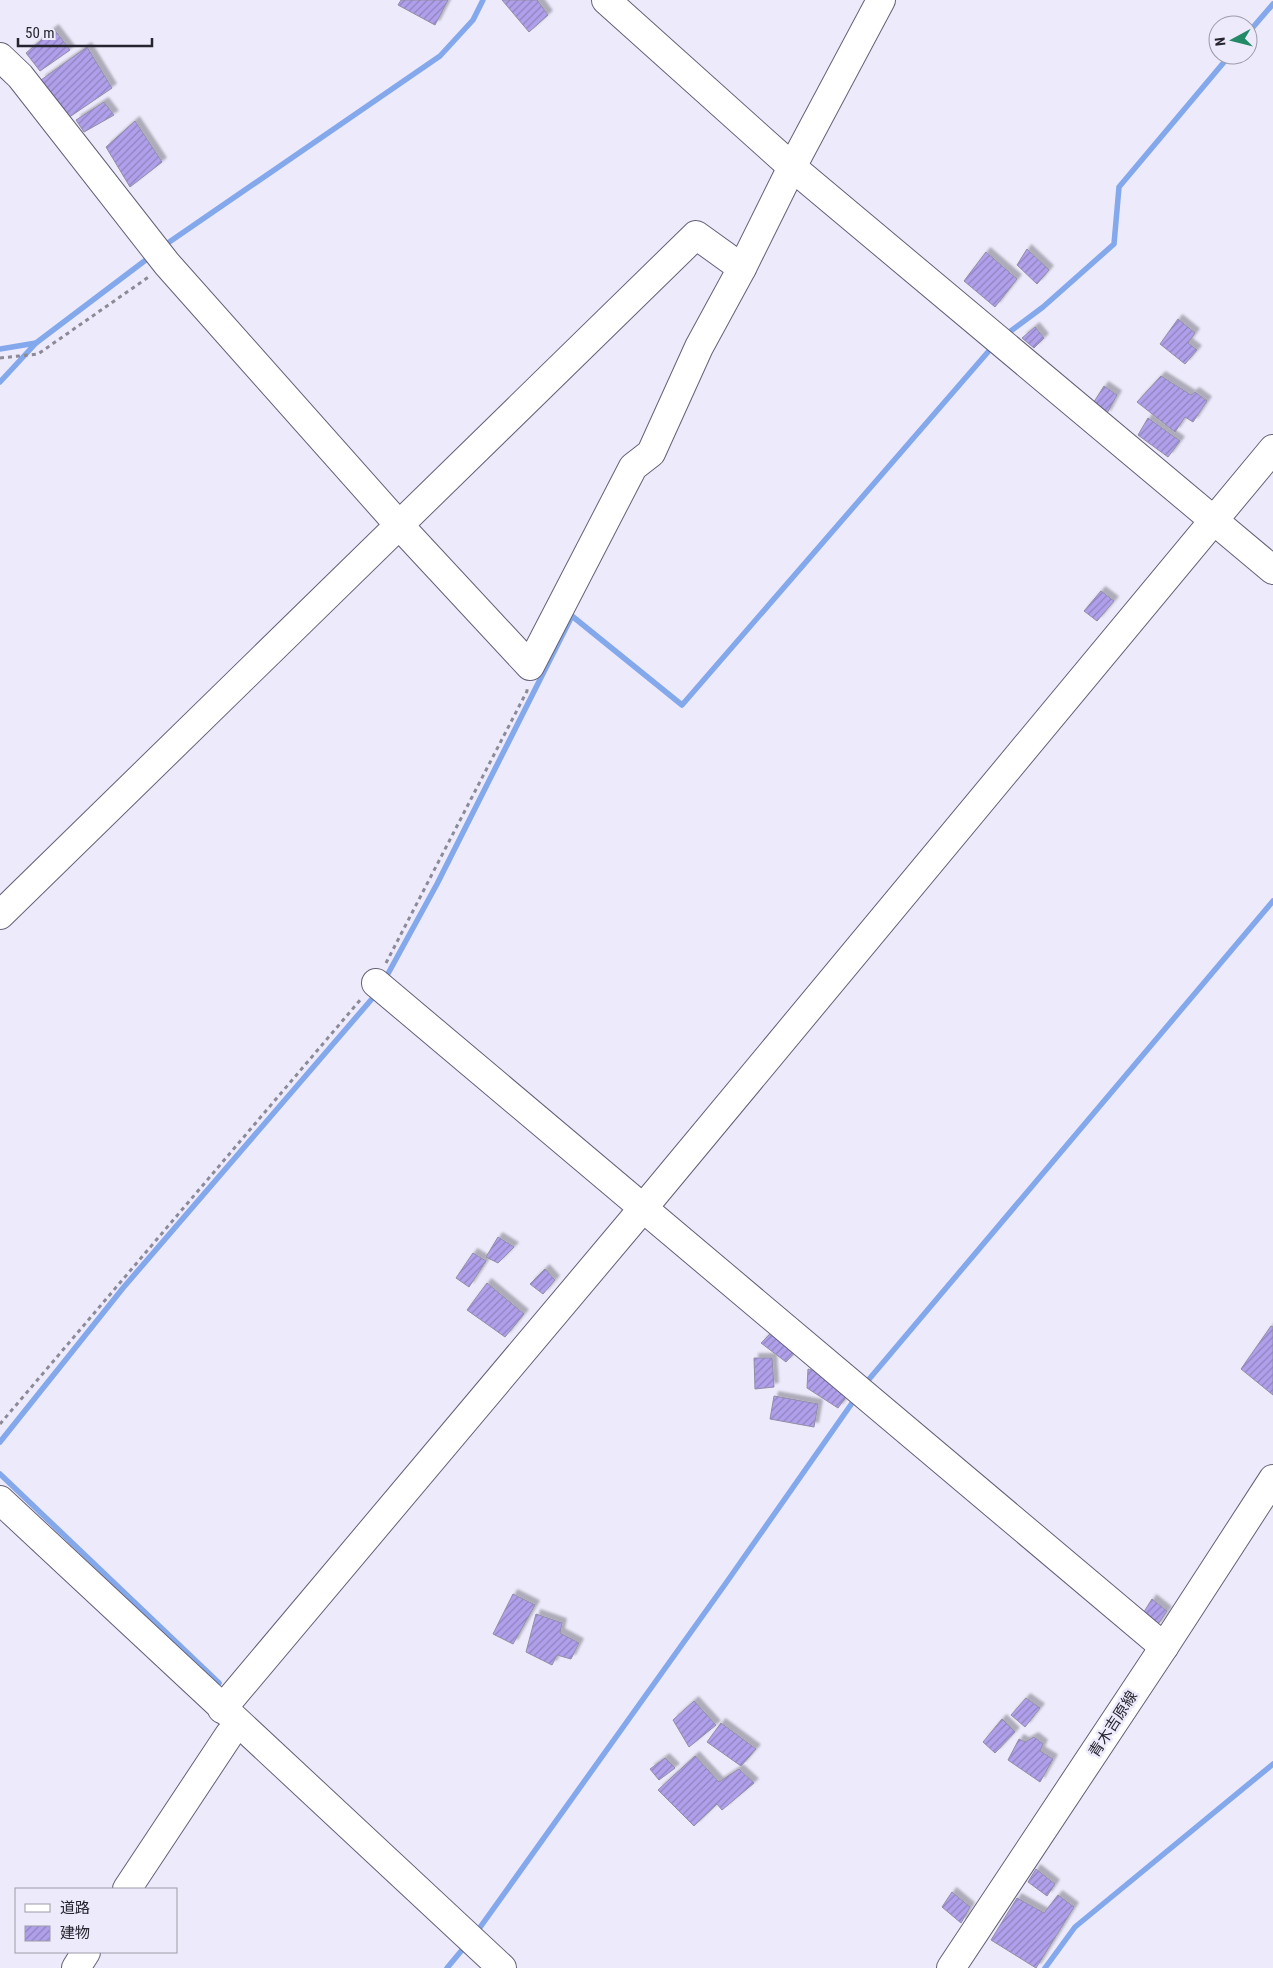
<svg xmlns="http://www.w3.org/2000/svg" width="1273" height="1968" font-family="'Roboto Condensed','Noto Sans JP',sans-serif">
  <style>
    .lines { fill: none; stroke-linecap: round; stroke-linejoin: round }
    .stream { stroke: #83a8ec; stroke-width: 5.5 }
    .building { fill: url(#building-hatch); stroke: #928da6; filter: url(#shadow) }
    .minor-casing { stroke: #656178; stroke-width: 30 }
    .major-casing { stroke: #656178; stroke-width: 30 }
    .path { stroke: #8c8a97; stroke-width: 3; stroke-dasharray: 4 4; stroke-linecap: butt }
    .minor { stroke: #fff; stroke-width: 28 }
    .major { stroke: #fff; stroke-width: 28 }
    .labels { text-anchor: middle; stroke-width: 5; stroke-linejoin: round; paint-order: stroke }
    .street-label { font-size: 15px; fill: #26252f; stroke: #edeafb }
  </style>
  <defs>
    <pattern id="building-hatch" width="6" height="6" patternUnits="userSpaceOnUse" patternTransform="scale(1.25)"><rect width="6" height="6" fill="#b0a0eb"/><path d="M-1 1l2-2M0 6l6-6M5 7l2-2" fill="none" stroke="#8f82bf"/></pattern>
    <filter id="shadow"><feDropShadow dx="4.5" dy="-4.5" stdDeviation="1" flood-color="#0004"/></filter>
  </defs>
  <rect width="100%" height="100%" fill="#edeafb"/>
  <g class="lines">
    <g class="stream">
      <path d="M1248 33 1273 4"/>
      <path d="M162 247 440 56 473 20 483 0"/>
      <path d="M1004 336 1043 307 1114 244 1119 187 1230 55"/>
      <path d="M0 349 36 343 151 256"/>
      <path d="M0 382 36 343"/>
      <path d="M384 981 437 884 572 616 682 705 994 345"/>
      <path d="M865 1384 1273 901"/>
      <path d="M0 1442 123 1288 377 993"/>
      <path d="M0 1474 219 1683"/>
      <path d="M476 1933 726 1583 857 1396"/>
      <path d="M447 1968 467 1944"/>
      <path d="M1045 1968 1075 1927 1273 1764"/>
    </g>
  </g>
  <g class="building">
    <path d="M401 0H448L435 25 398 5Z"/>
    <path d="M502 0H537L548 15 529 32Z"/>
    <path d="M54 29 70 50 40 71 26 53Z"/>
    <path d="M87 47 112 88 65 120 41 80Z"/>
    <path d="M104 102 114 115 84 132 76 120Z"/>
    <path d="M135 121 162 162 130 187 106 147Z"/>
    <path d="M1027 249 1049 270 1037 284 1017 265Z"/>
    <path d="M986 252 1017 279 995 307 964 281Z"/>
    <path d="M1178 319 1195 333 1188 343 1197 350 1185 364 1160 344Z"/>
    <path d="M1035 327 1044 338 1034 348 1022 338Z"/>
    <path d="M1161 376 1191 395 1195 392 1207 401 1193 422 1185 417 1175 432 1137 402Z"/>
    <path d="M1104 386 1117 395 1106 415 1092 405Z"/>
    <path d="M1148 418 1180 441 1168 457 1138 435Z"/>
    <path d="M1101 591 1114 601 1097 621 1084 611Z"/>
    <path d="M498 1237 514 1247 498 1263 486 1257Z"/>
    <path d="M473 1253 486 1261 469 1287 456 1278Z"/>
    <path d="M545 1269 555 1280 543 1294 530 1284Z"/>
    <path d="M487 1283 524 1314 505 1337 467 1310Z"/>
    <path d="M1271 1326 1273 1327V1395L1241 1369Z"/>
    <path d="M774 1330 798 1349 786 1362 761 1343Z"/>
    <path d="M754 1358H772L774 1387 755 1389Z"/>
    <path d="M808 1369 828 1375 849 1393 838 1408 807 1388Z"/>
    <path d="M774 1396 818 1404 814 1427 770 1419Z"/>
    <path d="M513 1594 535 1605 513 1644 493 1634Z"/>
    <path d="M1152 1599 1167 1611 1156 1627 1142 1615Z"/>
    <path d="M536 1614 562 1623 560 1633 579 1643 571 1659 557 1655 552 1665 526 1652Z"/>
    <path d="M1026 1698 1040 1708 1025 1727 1011 1715Z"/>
    <path d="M694 1701 716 1725 689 1747 673 1720Z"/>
    <path d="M1002 1719 1015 1732 995 1753 983 1742Z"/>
    <path d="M721 1723 756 1749 741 1766 707 1742Z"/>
    <path d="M1034 1737 1043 1744 1040 1751 1053 1759 1040 1782 1008 1760 1019 1739 1025 1742Z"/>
    <path d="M695 1756 719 1782 739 1769 754 1783 722 1810 717 1804 694 1826 658 1790Z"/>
    <path d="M665 1758 675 1768 659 1780 650 1769Z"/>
    <path d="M1036 1869 1055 1884 1047 1896 1028 1882Z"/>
    <path d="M952 1892 970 1907 961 1923 942 1907Z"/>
    <path d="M1058 1895 1074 1907 1036 1968 991 1940 1017 1898 1044 1913Z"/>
  </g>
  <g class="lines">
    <defs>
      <g id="minor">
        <path d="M606 0 792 167 1273 570"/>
        <path d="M0 57 20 76 167 264 399 525 530 666 633 467 651 453 699 347 742 268 792 167 881 0"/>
        <path d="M0 915 696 235 742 268"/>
        <path d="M376 983 1164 1647"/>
        <path d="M0 1500 502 1968"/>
        <path d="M222 1709 644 1207 1273 449"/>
        <path d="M127 1889 229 1735"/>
        <path d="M76 1968 86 1952"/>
      </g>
      <path id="major" d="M951 1968 1164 1647 1273 1479"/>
    </defs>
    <use href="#minor" class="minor-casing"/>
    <use href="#major" class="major-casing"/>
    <g class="path">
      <path d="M0 358 38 354 150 276"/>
      <path d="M386 963 527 691V686"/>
      <path d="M0 1424 361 999"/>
    </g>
    <use href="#minor" class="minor"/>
    <use href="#major" class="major"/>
  </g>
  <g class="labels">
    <g class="street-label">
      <text transform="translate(1113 1724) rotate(-57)" y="5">青木吉原線</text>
    </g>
  </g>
  <rect x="15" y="1888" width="162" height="65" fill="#edeafb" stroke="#9d9ba9"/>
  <rect x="25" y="1904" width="25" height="8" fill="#ffffff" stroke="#9d9ba9"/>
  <text x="60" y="1913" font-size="15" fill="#26252f">道路</text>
  <rect x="25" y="1926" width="25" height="15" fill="url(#building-hatch)" stroke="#9d9ba9"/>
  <text x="60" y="1938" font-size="15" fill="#26252f">建物</text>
  <g transform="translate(1233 40) rotate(263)"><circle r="24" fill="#edeafb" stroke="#9d9ba9"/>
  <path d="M0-4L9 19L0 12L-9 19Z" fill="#228a66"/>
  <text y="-8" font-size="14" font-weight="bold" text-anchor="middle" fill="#26252f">N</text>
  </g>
  <path d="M18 38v8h134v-8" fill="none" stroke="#26252f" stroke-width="2.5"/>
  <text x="25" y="38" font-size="15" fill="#26252f" stroke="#edeafb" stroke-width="4" paint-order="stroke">50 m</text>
</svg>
